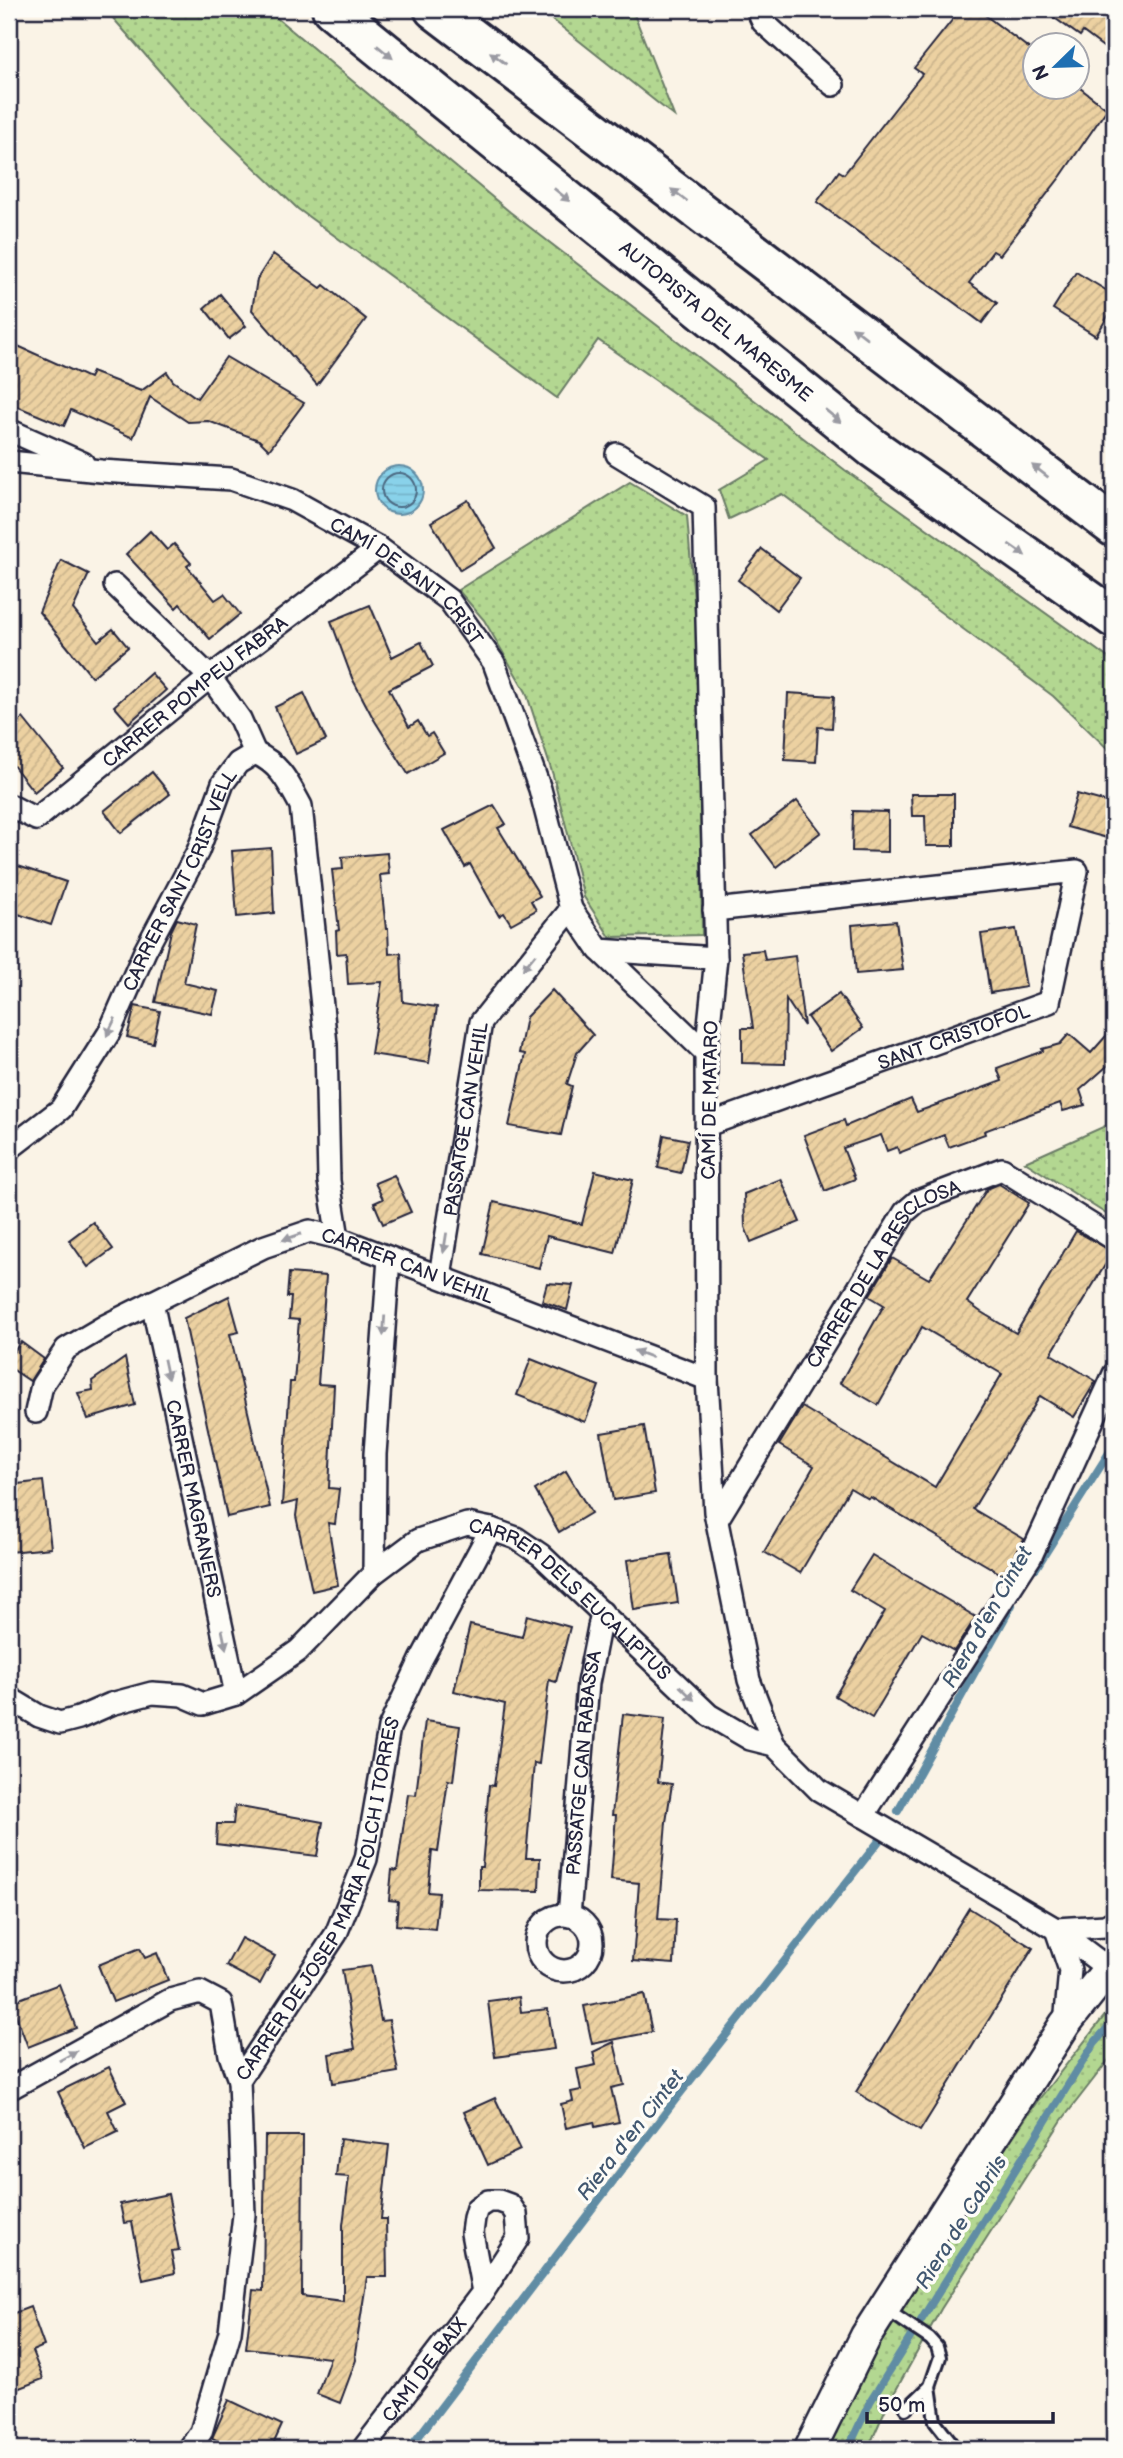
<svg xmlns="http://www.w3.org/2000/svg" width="1123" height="2458" font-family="'Balsamiq Sans',sans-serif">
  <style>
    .green { fill: url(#green-dots); stroke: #6a7c66; stroke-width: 2 }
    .water { fill: url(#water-rules); stroke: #608ca4; stroke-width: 2 }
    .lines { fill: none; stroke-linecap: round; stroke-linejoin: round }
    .shore { stroke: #4b6881; stroke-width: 2 }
    .stream { stroke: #608ca4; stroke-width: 8 }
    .building { fill: url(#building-hatch); stroke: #22223b; stroke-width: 2 }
    .lane-casing { stroke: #22223b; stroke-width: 16 }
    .street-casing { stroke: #22223b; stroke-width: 26 }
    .secondary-casing { stroke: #22223b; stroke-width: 35 }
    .highway-casing { stroke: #22223b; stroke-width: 44 }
    .lane { stroke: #fdfcf7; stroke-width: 10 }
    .street { stroke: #fdfcf7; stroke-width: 21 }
    .secondary { stroke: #fdfcf7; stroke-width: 30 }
    .highway { stroke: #fdfcf7; stroke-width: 38 }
    .oneway { fill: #9a9aa2 }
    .labels { text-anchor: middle; stroke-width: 7; stroke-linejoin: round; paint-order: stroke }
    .street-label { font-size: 19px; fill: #22223b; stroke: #fdfcf7 }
    .water-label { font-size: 21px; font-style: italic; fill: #415770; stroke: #fdfcf7 }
  </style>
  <defs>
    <pattern id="green-dots" width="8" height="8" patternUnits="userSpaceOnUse" patternTransform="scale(1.75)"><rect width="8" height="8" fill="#b3d791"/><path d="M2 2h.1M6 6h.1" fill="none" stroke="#9ab87e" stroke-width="1.8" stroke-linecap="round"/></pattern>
    <pattern id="water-rules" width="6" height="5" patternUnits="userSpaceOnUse" patternTransform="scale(1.75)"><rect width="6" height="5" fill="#89d2ea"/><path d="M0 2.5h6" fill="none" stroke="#76b4ca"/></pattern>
    <pattern id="building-hatch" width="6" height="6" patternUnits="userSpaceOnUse" patternTransform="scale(1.75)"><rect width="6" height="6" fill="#ecd1a1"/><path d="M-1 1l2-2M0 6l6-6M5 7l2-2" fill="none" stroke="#cab38c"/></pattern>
  </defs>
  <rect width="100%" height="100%" fill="#faf3e6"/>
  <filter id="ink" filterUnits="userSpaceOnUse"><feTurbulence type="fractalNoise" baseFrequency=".0143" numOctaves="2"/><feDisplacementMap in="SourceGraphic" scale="14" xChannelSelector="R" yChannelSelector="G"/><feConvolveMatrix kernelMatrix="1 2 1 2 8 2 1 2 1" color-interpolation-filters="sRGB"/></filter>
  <g filter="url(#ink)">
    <g class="green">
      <path d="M105 9H266L510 212 845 470 1114 662V755L1053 696 782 494 729 519 719 490 769 460 598 340 557 398 298 209 190 106Z"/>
      <path d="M539 9H632L674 116Z"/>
      <path d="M630 482 687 516 699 661 702 935 610 937 584 897 553 775 526 692 484 620 458 590Z"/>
      <path d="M1114 1122V1219L1025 1162Z"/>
      <path d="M1114 2004V2053L1062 2120 941 2309 886 2408 868 2449H824L844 2406 903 2299 1036 2103Z"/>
    </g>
    <circle class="water" cx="399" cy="490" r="24"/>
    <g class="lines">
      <circle class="shore" cx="399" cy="490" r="17"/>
      <g class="stream">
        <path d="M1036 1568 1114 1445"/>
        <path d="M898 1811 1012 1605"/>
        <path d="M409 2449 675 2100 879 1841"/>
        <path d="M848 2449 870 2402 1095 2042 1114 2021"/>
      </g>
    </g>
    <g class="building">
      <path d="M961 9H977L1035 53V88H1080L1107 109 1061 176 1000 255 993 251 969 283 997 303 982 323 817 202 839 171 844 174 922 74 914 68Z"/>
      <path d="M1042 9H1114V55L1083 32 1080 36Z"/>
      <path d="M273 254 321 288 324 285 366 319 317 385 252 310 257 279Z"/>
      <path d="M1076 272 1114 295V306L1096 336 1053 309Z"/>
      <path d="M220 294 246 326 229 339 204 308Z"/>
      <path d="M9 342 89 378 92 372 141 391 167 372 173 381 197 398 226 357 304 403 269 450 259 440 208 421 188 422 150 397 133 438 71 410 64 426 9 403Z"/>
      <path d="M468 500 496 548 460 570 431 522Z"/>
      <path d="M150 531 167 550 174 544 191 563 187 566 215 600 224 594 240 614 210 639 180 604 176 608 126 554Z"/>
      <path d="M762 549 800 578 776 610 738 580Z"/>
      <path d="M61 560 89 574 73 609 98 641 113 629 128 647 92 677 39 612Z"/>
      <path d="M370 605 392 657 421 642 433 666 389 689 409 727 418 721 427 736 432 733 444 753 408 774 373 718 352 678 331 621Z"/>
      <path d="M151 673 166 690 129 723 114 706Z"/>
      <path d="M304 693 326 740 296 754 275 707Z"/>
      <path d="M788 693 834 696 832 728 818 727 816 762 785 760Z"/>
      <path d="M23 718 63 768 34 792 9 760V730Z"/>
      <path d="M152 772 170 794 121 833 104 811Z"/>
      <path d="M911 794H954V846H926L925 816H912Z"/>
      <path d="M1077 794 1114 804V840L1067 827Z"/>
      <path d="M797 801 821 832 776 867 752 835Z"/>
      <path d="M494 805 506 824 498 828 540 896 531 901 536 910 511 924 504 913 499 916 470 864 465 867 444 830Z"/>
      <path d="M853 811 888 812V852L852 851Z"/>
      <path d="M271 848 274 913 237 917 232 851Z"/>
      <path d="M387 853 389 874 380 875 386 929H388L389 954 401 953 403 1002 437 1007 429 1063 371 1054 382 982 348 984 346 953 337 954 336 931 339 930 332 870 343 869 342 857Z"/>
      <path d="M9 863 66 882 51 925 9 911Z"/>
      <path d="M177 919 196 924 184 983 218 991 212 1014 155 1002 171 931Z"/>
      <path d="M896 921 903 970 856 974 852 925Z"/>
      <path d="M1016 929 1026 987 990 993 981 934Z"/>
      <path d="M763 950 765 960 795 956 804 1026 786 999 785 1064 742 1063V1028H753L742 952Z"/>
      <path d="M552 990 593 1035 577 1053 567 1084 572 1086 561 1135 509 1126 525 1054 519 1053 526 1017Z"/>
      <path d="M839 994 863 1028 831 1051 807 1017Z"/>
      <path d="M135 1006 160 1011 153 1043 127 1037Z"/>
      <path d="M1114 1027V1060L1080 1090 1085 1105 1063 1111 1060 1103 984 1131 985 1134 949 1147 944 1135 899 1153 897 1147 887 1151 881 1135 843 1148 855 1179 825 1191 804 1135 844 1120 846 1126 911 1099 917 1112 1002 1081 997 1068 1043 1051 1042 1049 1060 1044 1069 1034 1091 1053Z"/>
      <path d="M664 1135 688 1140 681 1173 658 1168Z"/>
      <path d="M595 1171 633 1180 615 1253 547 1236 539 1268 482 1254 494 1202 582 1224Z"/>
      <path d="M394 1175 411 1212 383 1224 374 1203 383 1199 375 1183Z"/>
      <path d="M781 1179 800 1222 751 1242 745 1227 744 1194Z"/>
      <path d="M999 1184 1029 1203 967 1302 981 1312 1016 1333 1076 1231 1113 1252 1051 1354 1096 1381 1074 1417 1040 1396 973 1509 1024 1539 1003 1575 870 1497 869 1499 850 1488 800 1573 764 1552 814 1466 779 1445 802 1407 935 1487 1002 1374 922 1327 878 1405 840 1383 884 1305 869 1296 892 1258 929 1279 987 1189Z"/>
      <path d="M93 1222 113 1249 88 1267 69 1240Z"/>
      <path d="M289 1273 326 1276 318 1384 334 1385 329 1488 339 1489 335 1524 328 1523 338 1585 312 1591 296 1516 298 1501 282 1505 290 1382H294L299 1320 289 1319 291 1297H287Z"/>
      <path d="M547 1283 573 1285 567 1310 542 1301Z"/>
      <path d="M229 1296 239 1332 230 1334 270 1507 227 1517 184 1318Z"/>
      <path d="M21 1342 44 1359 30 1381 9 1367V1358Z"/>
      <path d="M125 1358 135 1405 88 1419 78 1393 93 1390 92 1381Z"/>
      <path d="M531 1359 599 1386 585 1422 517 1395Z"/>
      <path d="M644 1426 655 1493 613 1500 601 1433Z"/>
      <path d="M566 1471 591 1513 559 1532 535 1490Z"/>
      <path d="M43 1481 51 1548 9 1552V1485Z"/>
      <path d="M671 1554 678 1603 634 1610 627 1560Z"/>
      <path d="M872 1555 976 1617 954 1651 922 1633 872 1718 835 1696 885 1611 850 1590Z"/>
      <path d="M527 1615 570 1627 556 1682 549 1680 539 1764 534 1763 526 1858H540L539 1891 479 1890V1867H482L489 1785 494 1786 505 1704 454 1691 470 1625 522 1637Z"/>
      <path d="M623 1714 665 1719 658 1782 672 1784 666 1822 658 1919 676 1920 674 1964 633 1961 639 1883 611 1880 616 1815H612Z"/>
      <path d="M425 1721 460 1726 453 1781 448 1780 438 1852 432 1851 428 1892 439 1893 435 1929 396 1925 398 1901 389 1900 392 1870 397 1871 408 1794 416 1795Z"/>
      <path d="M235 1806 323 1822 317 1856 216 1844 217 1824H233Z"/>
      <path d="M969 1908 1033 1948 920 2131 856 2092Z"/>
      <path d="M241 1938 275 1956 260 1984 226 1966Z"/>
      <path d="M140 1948 145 1958 157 1953 168 1980 113 2002 98 1965Z"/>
      <path d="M371 1966 381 2021 389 2020 398 2072 333 2083 329 2054 355 2049 342 1970Z"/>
      <path d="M59 1984 76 2028 28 2047 11 2002Z"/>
      <path d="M644 1994 652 2032 592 2044 584 2006Z"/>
      <path d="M519 1997 521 2012 548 2009 554 2049 495 2057 488 2001Z"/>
      <path d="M614 2042 624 2085 611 2088 619 2122 595 2127 594 2122 566 2128 561 2104 573 2101 571 2092 581 2090 577 2069 596 2065 593 2052Z"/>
      <path d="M109 2067 126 2102 108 2111 118 2132 85 2148 58 2092Z"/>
      <path d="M495 2098 520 2150 488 2165 464 2112Z"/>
      <path d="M265 2136H303L302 2296 343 2301V2225L349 2177 336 2176 340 2139 389 2145 381 2219H386L387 2277H367L355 2354 356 2360 340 2403 317 2394 330 2358 246 2348 253 2290 263 2291Z"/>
      <path d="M168 2194 179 2250 171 2251 175 2273 143 2280 132 2222 124 2223 120 2204Z"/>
      <path d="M30 2307 44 2346 32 2351 43 2379 9 2392V2315Z"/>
      <path d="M229 2400 282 2425 271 2449H236L212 2438Z"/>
    </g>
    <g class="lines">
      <defs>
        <g id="lane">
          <path d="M887 2310 930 2339 937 2347 940 2357 930 2386 906 2409"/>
          <path d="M930 2386 935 2421 957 2449"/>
        </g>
        <g id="street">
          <path d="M757 9 763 22 833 85"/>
          <path d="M9 430 83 463"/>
          <path d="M617 454 704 507 716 958 706 1053 707 1379 715 1512 749 1680 774 1745"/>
          <path id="s1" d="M9 462 101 471 231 479 292 500 379 548 449 600 494 663 540 789 571 909 599 950 716 958"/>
          <path d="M115 585 210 677 240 719 255 753"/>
          <path d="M255 753C280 764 288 782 301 806L326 1044 329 1181 338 1238"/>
          <path id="s2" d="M9 805 36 819 210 677 379 548"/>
          <path d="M599 950 706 1053"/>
          <path id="s3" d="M707 1125 1049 1002 1077 871 714 910"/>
          <path id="s4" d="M9 1149 61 1109 109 1033 145 951 198 851 223 783 238 763 255 753"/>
          <path id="s5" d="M440 1276 481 1022 571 909"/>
          <path id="s6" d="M152 1302 236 1694"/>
          <path id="s7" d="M36 1412 42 1385 66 1349 105 1326 263 1247 310 1231 338 1238 707 1379"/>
          <path id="s8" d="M717 1520 905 1212 918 1201 1002 1169 1114 1239"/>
          <path d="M374 1573 375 1454 389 1258"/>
          <path id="s9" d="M9 1698 39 1716 60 1723 79 1718 111 1704 152 1693 182 1695 203 1704 236 1694 298 1651 374 1573 418 1540 467 1524 491 1529 516 1538 541 1555 709 1715 750 1739 774 1745 819 1790 1056 1929 1109 1969"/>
          <path d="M863 1816 1031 1556 1114 1374"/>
          <circle cx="564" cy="1943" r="28"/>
          <path id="s10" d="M569 1916 588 1683 602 1612"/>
          <path d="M1065 2024 1070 1970 1056 1929 1105 1926 1114 1921"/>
          <path d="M9 2089 170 2000 200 1992 221 2003 230 2055 239 2080"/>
          <path id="s11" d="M189 2449 201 2432 230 2332 244 2215 239 2080 336 1934 366 1859 389 1728 421 1660 491 1529"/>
          <path id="s12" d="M363 2449 483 2292 518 2238 516 2214 510 2205 499 2201H488L477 2208 474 2218 472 2233 483 2292"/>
        </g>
        <path id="secondary" d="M810 2449 866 2336 1065 2024 1114 1962"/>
        <g id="highway">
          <path id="s13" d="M332 9 873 448 1114 618"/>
          <path d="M434 9 1114 527"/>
        </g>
      </defs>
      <use href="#lane" class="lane-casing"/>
      <use href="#street" class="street-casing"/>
      <use href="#secondary" class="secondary-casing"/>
      <use href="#highway" class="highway-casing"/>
      <use href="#lane" class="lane"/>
      <use href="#street" class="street"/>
      <use href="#secondary" class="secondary"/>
      <use href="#highway" class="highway"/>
    </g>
    <defs><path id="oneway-solid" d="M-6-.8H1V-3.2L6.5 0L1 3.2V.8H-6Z" transform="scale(1.75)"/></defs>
    <g class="oneway">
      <use href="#oneway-solid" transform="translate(385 52) rotate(39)"/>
      <use href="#oneway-solid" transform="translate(498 58) rotate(-143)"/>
      <use href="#oneway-solid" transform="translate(562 195) rotate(39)"/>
      <use href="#oneway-solid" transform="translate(679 195) rotate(-143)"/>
      <use href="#oneway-solid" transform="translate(860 333) rotate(-143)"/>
      <use href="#oneway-solid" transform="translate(833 416) rotate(39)"/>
      <use href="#oneway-solid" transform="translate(1040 471) rotate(-143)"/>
      <use href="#oneway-solid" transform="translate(1017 550) rotate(35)"/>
      <use href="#oneway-solid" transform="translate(529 962) rotate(129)"/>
      <use href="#oneway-solid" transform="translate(111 1027) rotate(116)"/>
      <use href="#oneway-solid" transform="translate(292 1237) rotate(161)"/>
      <use href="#oneway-solid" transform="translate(445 1243) rotate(99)"/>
      <use href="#oneway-solid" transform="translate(384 1326) rotate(94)"/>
      <use href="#oneway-solid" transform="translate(643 1354) rotate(-159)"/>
      <use href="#oneway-solid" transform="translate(166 1369) rotate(78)"/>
      <use href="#oneway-solid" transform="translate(224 1639) rotate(78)"/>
      <use href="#oneway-solid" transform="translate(687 1693) rotate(44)"/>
      <use href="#oneway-solid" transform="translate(68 2056) rotate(-29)"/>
    </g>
  </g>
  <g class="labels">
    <g class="street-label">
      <text dy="7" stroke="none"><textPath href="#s13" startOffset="495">AUTOPISTA DEL MARESME</textPath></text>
      <text dy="7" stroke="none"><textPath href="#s1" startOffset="429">CAMÍ DE SANT CRIST</textPath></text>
      <text dy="7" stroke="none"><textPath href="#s2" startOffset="234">CARRER POMPEU FABRA</textPath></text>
      <text dy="7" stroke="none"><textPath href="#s4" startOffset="324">CARRER SANT CRIST VELL</textPath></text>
      <text dy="7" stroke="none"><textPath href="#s3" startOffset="262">SANT CRISTOFOL</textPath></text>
      <text transform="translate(709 1100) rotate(-89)" y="7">CAMÍ DE MATARO</text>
      <text dy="7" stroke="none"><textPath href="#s5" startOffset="159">PASSATGE CAN VEHIL</textPath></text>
      <text dy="7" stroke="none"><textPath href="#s7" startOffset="446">CARRER CAN VEHIL</textPath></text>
      <text dy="7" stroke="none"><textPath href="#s8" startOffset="301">CARRER DE LA RESCLOSA</textPath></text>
      <text dy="7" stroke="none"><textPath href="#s6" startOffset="201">CARRER MAGRANERS</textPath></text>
      <text dy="7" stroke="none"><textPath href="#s9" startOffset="662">CARRER DELS EUCALIPTUS</textPath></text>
      <text dy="7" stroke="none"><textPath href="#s10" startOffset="154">PASSATGE CAN RABASSA</textPath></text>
      <text dy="7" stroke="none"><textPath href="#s11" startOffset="579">CARRER DE JOSEP MARIA FOLCH I TORRES</textPath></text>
      <text dy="7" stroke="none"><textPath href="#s12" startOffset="100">CAMÍ DE BAIX</textPath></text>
    </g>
    <g class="water-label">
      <text transform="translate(987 1617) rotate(-60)" y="7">Riera d'en Cintet</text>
      <text transform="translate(630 2135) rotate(-52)" y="7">Riera d'en Cintet</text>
      <text transform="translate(961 2222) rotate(-58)" y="7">Riera de Cabrils</text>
    </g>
  </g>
  <rect width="1123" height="2458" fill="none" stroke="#fdfcf7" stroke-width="35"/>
  <rect x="18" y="18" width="1088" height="2423" fill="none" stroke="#22223b" stroke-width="2.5" filter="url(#ink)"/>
  <g transform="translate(1056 66) rotate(247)"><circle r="33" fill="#fdfcf7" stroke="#a5a5ac" stroke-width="2"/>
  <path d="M0-5L12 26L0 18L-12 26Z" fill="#1f6fb2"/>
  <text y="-10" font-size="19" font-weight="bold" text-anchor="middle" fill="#22223b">N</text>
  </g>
  <path d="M867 2412v10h186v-10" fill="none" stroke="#22223b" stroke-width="3.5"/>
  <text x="878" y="2412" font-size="21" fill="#22223b" stroke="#fdfcf7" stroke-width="5" paint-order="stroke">50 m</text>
</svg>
